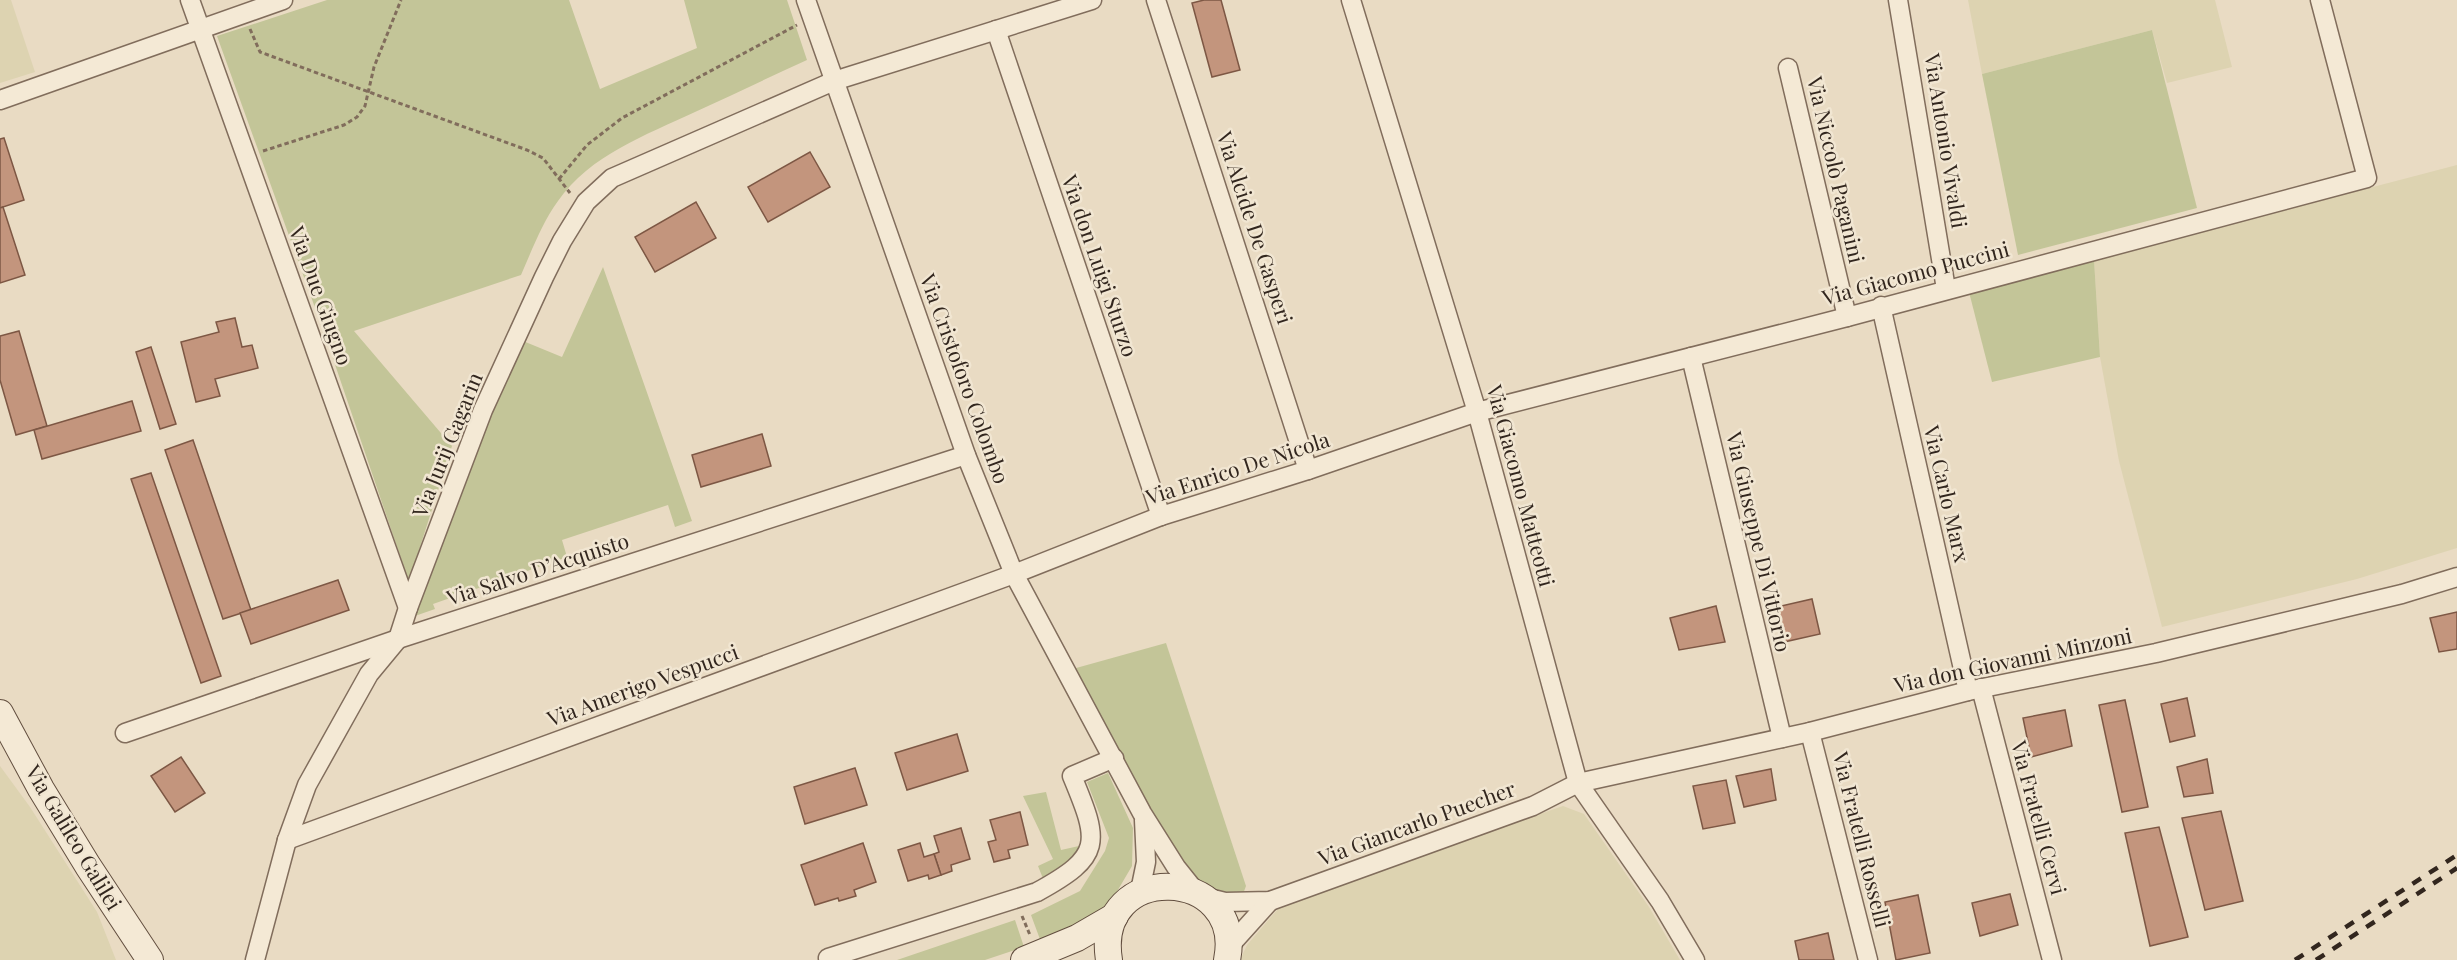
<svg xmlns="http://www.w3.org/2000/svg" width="2457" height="960" font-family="'Playfair Display',serif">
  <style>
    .farmland { fill: #ddd3b1 }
    .green { fill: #c3c598 }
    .building { fill: #c3957d; stroke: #7d5744; stroke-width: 1.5 }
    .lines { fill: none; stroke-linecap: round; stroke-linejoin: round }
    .street-casing { stroke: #816d5c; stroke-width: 21 }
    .secondary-casing { stroke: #624e3f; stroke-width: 28 }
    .path { stroke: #816d5c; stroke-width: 3; stroke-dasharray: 4.5 3; stroke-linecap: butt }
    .street { stroke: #f4e9d5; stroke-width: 18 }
    .secondary { stroke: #f4e9d5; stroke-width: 26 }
    .rail { stroke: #32261e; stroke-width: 4.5; stroke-dasharray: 10 10; stroke-linecap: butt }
    .labels { text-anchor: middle; stroke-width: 5; stroke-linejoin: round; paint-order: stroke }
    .street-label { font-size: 21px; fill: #32261e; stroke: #f1e6d2 }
  </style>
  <rect width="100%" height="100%" fill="#e9dbc3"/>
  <g class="farmland">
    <path d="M0 0H11L35 72 0 83Z"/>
    <path d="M1968 0H2215L2232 67 2167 83 2152 30 1982 74Z"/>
    <path d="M2457 165V548L2357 579 2162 627 2119 461 2100 357 2094 260Z"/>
    <path d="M0 766 30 807 97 912 116 960H0Z"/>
    <path d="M1563 806 1584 814 1649 907 1680 960H1240L1247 945 1283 903Z"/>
  </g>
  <g class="green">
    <path d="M327 0H569L600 89 697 48 684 0H787L807 60C770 77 732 95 695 112 646 135 590 155 558 201 542 223 532 250 521 275L354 331 452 446 409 582 327 341 217 36Z"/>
    <path d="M2152 30 2197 208 2018 255 1982 74Z"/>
    <path d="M2094 260 2100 357 1992 382 1969 292Z"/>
    <path d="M603 267 692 521 675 527 668 505 562 540 567 557 433 604 435 609 412 617 489 415 523 341 562 357Z"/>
    <path d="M1166 643 1246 886 1243 894 1220 897 1202 888 1176 861 1069 670Z"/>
    <path d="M1108 773 1133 828 1132 866 1112 900 1086 923 1041 942 1031 915 1080 891 1105 851 1109 838 1087 782Z"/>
    <path d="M1046 792 1061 850 1079 846 1074 859 1044 881 1038 866 1053 859 1023 796Z"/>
    <path d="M1015 920 1024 947 985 960H897Z"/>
  </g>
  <g class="building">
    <path d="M1204 0H1221L1240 70 1212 77 1192 3Z"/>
    <path d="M4 138 24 200 0 208V139Z"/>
    <path d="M810 152 830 187 768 222 748 187Z"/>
    <path d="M696 202 716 238 655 272 635 237Z"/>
    <path d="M3 207 25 275 0 283V208Z"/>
    <path d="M235 318 242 347 252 345 258 368 215 379 220 396 196 402 181 342 219 332 216 322Z"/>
    <path d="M19 331 47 426 16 435 0 380V336Z"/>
    <path d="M151 347 176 424 160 429 136 352Z"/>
    <path d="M132 401 141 431 42 459 34 430Z"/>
    <path d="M762 434 771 466 701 487 692 455Z"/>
    <path d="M193 440 251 610 223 619 165 450Z"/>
    <path d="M151 473 221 676 201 683 131 479Z"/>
    <path d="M338 580 349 610 251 644 240 613Z"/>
    <path d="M1812 599 1820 634 1784 642 1777 607Z"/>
    <path d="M1716 606 1725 642 1679 650 1670 618Z"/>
    <path d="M2457 612V649L2439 652 2430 618Z"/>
    <path d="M2187 698 2195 736 2170 742 2161 704Z"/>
    <path d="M2125 700 2148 807 2122 812 2099 705Z"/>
    <path d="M2065 710 2072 746 2031 757 2023 718Z"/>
    <path d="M957 734 968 771 907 790 895 753Z"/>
    <path d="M181 757 205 793 175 812 151 776Z"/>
    <path d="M2207 759 2213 793 2184 797 2177 767Z"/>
    <path d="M855 768 867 805 805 824 794 787Z"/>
    <path d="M1771 769 1776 800 1744 807 1736 776Z"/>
    <path d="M1726 780 1735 823 1703 829 1693 786Z"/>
    <path d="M2221 811 2243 901 2205 910 2182 818Z"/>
    <path d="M1020 812 1028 845 1008 850 1010 858 994 862 988 842 996 840 990 820Z"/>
    <path d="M2159 827 2188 937 2150 946 2125 833Z"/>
    <path d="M961 828 970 859 951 865 952 871 941 875 934 854 939 852 934 836Z"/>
    <path d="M863 843 876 882 854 890 856 896 839 901 838 898 815 905 801 865Z"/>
    <path d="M920 843 924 857 934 854 941 875 929 879 928 875 908 881 898 850Z"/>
    <path d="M2010 894 2018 925 1980 936 1972 903Z"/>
    <path d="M1918 895 1930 953 1896 960 1885 902Z"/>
    <path d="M1828 933 1834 960H1799L1795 941Z"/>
  </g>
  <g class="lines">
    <defs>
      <g id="street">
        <path d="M190 0 408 608"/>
        <path d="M806 0 966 455 1014 574 1142 813 1176 867 1196 892"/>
        <path d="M1156 0 1308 470"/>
        <path d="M1351 0 1477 412 1578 783 1660 901 1695 960"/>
        <path d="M1898 0 1946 289"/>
        <path d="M996 30 1161 516"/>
        <path d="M1788 68 1847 317"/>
        <path d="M0 100 283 0"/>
        <path d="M1881 306 1968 691"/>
        <path d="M1691 357 1782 738"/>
        <path d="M1981 688 2052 960"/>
        <path d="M1810 732 1868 960"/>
        <path d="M125 733 398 639 966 455"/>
        <path d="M287 840 1014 574 1161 516 1308 470 1477 412 1847 317 2367 178 2320 0"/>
        <path d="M1140 891 1146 862 1144 820"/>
        <path d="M1205 897 1225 902 1270 901 1533 806 1578 783 1810 732 1968 691 2156 653 2402 594 2457 577"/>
        <path d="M1228 952 1234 941 1270 901"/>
        <path d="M828 958 1037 892C1103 856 1100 843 1072 776L1114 758"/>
        <path d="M255 960 287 840 307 785 369 674 398 639 408 608 483 410 544 277 562 241 586 202 612 178 834 81 1092 0"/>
      </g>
      <g id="secondary">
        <path d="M0 713 41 789 88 866 150 960"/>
        <path d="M1024 960 1077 938 1115 916"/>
        <path d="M1109 960C1093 859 1246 866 1227 960"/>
      </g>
    </defs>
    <use href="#street" class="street-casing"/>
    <use href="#secondary" class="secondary-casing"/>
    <g class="path">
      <path d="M250 29 260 52 527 150 543 158 570 193"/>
      <path d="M263 151 344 125 357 117 365 106 374 67 401 0"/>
      <path d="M559 179 587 145 622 118 797 25"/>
      <path d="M1022 916 1030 935"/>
    </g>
    <use href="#street" class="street"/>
    <use href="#secondary" class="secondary"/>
    <g class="rail">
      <path d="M2295 960 2457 855"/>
      <path d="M2316 960 2457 868"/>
    </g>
  </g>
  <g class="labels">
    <g class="street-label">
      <text transform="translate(1945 141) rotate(81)" y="7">Via Antonio Vivaldi</text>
      <text transform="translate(1835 170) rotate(77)" y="7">Via Niccolò Paganini</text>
      <text transform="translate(1254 228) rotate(72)" y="7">Via Alcide De Gasperi</text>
      <text transform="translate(1099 266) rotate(71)" y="7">Via don Luigi Sturzo</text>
      <text transform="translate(1916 274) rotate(-15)" y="7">Via Giacomo Puccini</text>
      <text transform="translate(320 296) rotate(70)" y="7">Via Due Giugno</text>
      <text transform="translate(964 379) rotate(70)" y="7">Via Cristoforo Colombo</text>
      <text transform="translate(448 445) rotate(-68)" y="7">Via Jurij Gagarin</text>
      <text transform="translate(1238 469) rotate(-18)" y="7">Via Enrico De Nicola</text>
      <text transform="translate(1520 486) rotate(75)" y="7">Via Giacomo Matteotti</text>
      <text transform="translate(1946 494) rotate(77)" y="7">Via Carlo Marx</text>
      <text transform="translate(1758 542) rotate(77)" y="7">Via Giuseppe Di Vittorio</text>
      <text transform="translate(538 570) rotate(-18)" y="7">Via Salvo D’Acquisto</text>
      <text transform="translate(2013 661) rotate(-12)" y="7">Via don Giovanni Minzoni</text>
      <text transform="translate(643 686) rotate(-20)" y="7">Via Amerigo Vespucci</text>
      <text transform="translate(2038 818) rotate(75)" y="7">Via Fratelli Cervi</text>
      <text transform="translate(1417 824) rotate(-20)" y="7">Via Giancarlo Puecher</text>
      <text transform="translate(73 838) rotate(59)" y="7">Via Galileo Galilei</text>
      <text transform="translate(1861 840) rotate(76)" y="7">Via Fratelli Rosselli</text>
    </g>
  </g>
</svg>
